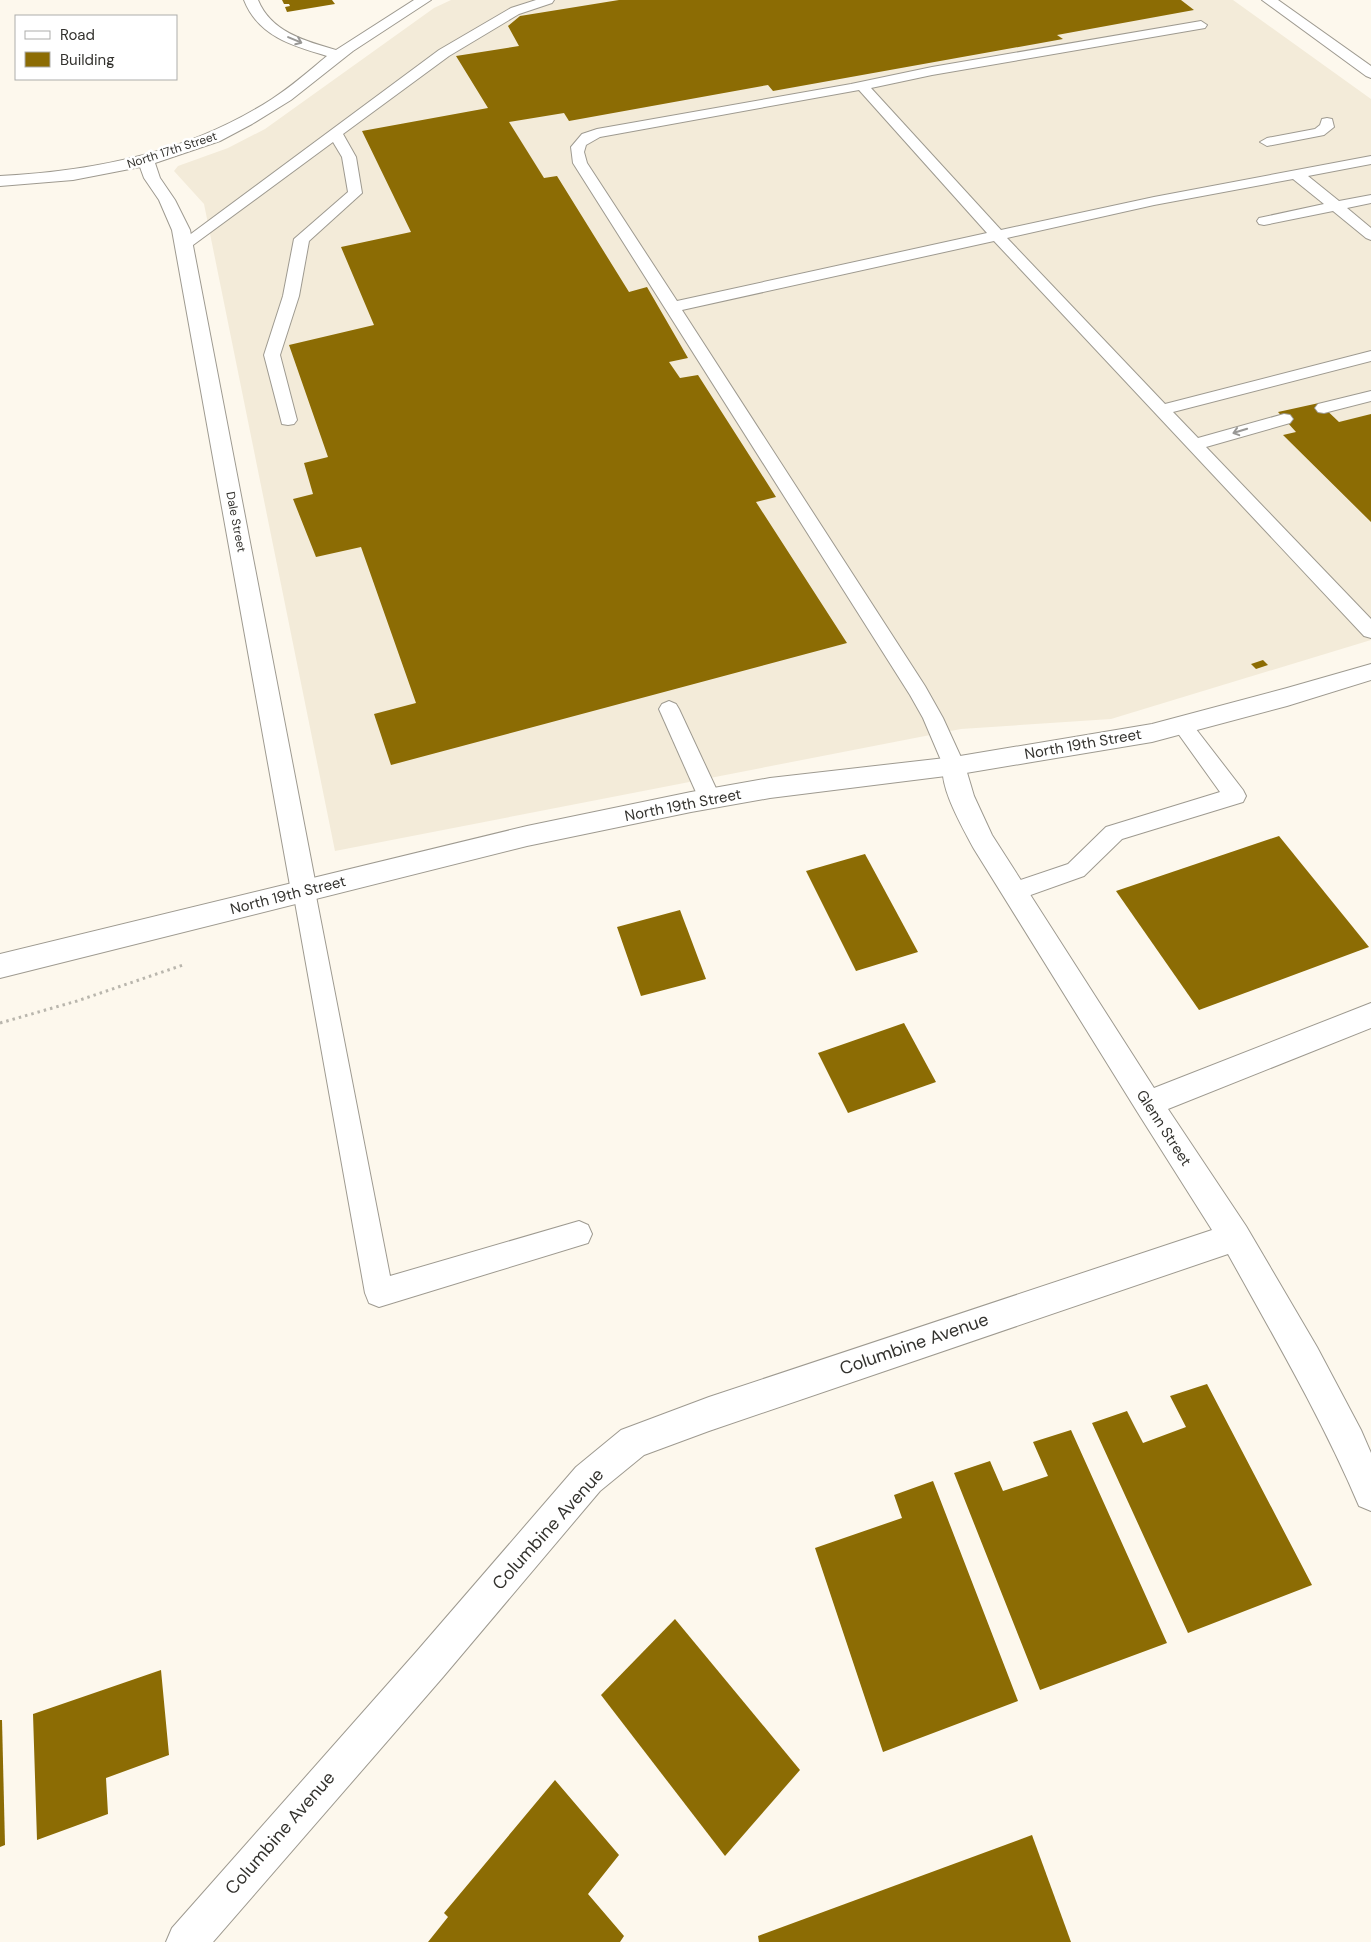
<svg xmlns="http://www.w3.org/2000/svg" width="1371" height="1942" font-family="'DM Sans',sans-serif">
  <style>
    .built { fill: #f3ebd9 }
    .building { fill: #8c6c04 }
    .lines { fill: none; stroke-linecap: round; stroke-linejoin: round }
    .service-casing { stroke: #9e9a90; stroke-width: 2 }
    .minor-casing { stroke: #9e9a90; stroke-width: 2 }
    .tertiary-casing { stroke: #9e9a90; stroke-width: 2 }
    .secondary-casing { stroke: #9e9a90; stroke-width: 2 }
    .path { stroke: #b9b6ad; stroke-width: 3; stroke-dasharray: 2.5 4; stroke-linecap: butt }
    .service { fill: #fff; fill-rule: evenodd }
    .minor { fill: #fff; fill-rule: evenodd }
    .tertiary { fill: #fff; fill-rule: evenodd }
    .secondary { fill: #fff; fill-rule: evenodd }
    .oneway { stroke: #999896 }
    .labels { text-anchor: middle; stroke-width: 5; stroke-linejoin: round; paint-order: stroke }
    .far-street-label { font-size: 12px; fill: #33322e; stroke: #fff }
    .street-label { font-size: 15px; fill: #33322e; stroke: #fff }
    .near-street-label { font-size: 18px; fill: #33322e; stroke: #fff }
  </style>
  <rect width="100%" height="100%" fill="#fdf8ed"/>
  <path class="built" d="M451 0H1233L1371 99V640L1111 719 961 729 335 851 204 204 174 171 178 166 228 148 265 129 434 8Z"/>
  <g class="building">
    <path d="M282 0H332L335 4 287 12 285 7 290 6 289 4H284Z"/>
    <path d="M619 0H1181L1194 10 1057 35 1063 39 773 91 768 85 569 121 564 113 509 122 544 178 557 176 629 292 647 287 688 358 669 362 680 378 698 375 776 497 756 502 847 643 391 765 374 714 416 703 361 547 316 557 293 499 313 494 304 463 328 457 289 345 374 325 341 247 411 232 362 131 488 108 456 56 519 46 508 26 520 16Z"/>
    <path d="M1319 403 1339 422 1371 414V522L1283 435 1296 432 1278 412Z"/>
    <path d="M1263 660 1268 665 1256 669 1251 664Z"/>
    <path d="M1279 836 1369 947 1199 1010 1116 891Z"/>
    <path d="M865 854 918 952 856 971 806 871Z"/>
    <path d="M680 910 706 979 641 996 617 927Z"/>
    <path d="M904 1023 936 1082 848 1113 818 1053Z"/>
    <path d="M1207 1384 1312 1585 1188 1633 1092 1423 1127 1411 1143 1443 1186 1427 1170 1396Z"/>
    <path d="M1071 1430 1167 1643 1040 1690 954 1473 990 1461 1003 1491 1048 1476 1033 1442Z"/>
    <path d="M933 1481 1018 1701 883 1752 815 1548 902 1518 894 1495Z"/>
    <path d="M675 1619 800 1770 725 1856 601 1695Z"/>
    <path d="M161 1670 169 1755 106 1778 108 1814 37 1840 33 1714Z"/>
    <path d="M0 1720H2L5 1845 0 1847Z"/>
    <path d="M555 1780 619 1855 588 1894 624 1936 620 1942H428L448 1917 444 1913Z"/>
    <path d="M1032 1835 1071 1942H759L758 1936Z"/>
  </g>
  <g class="lines">
    <defs>
      <g id="service">
        <path d="M536 0H554L552 3 519 14 449 56 343 134 356 157 362 193 309 241 299 296 280 355 297 420 294 424 288 425 282 424 264 355 283 296 294 239 348 192 342 157 333 142 189 248H179L176 245 439 50 511 8Z"/>
        <path d="M1201 21 1207 25 1205 28 932 75 871 88 1001 230 1154 197 1371 156V164L1308 176 1339 201 1371 195V203L1347 208 1371 228V240L1366 238 1333 211 1264 225 1259 224 1257 221 1259 218 1324 204 1293 179 1154 205 1007 238 1165 404 1371 351V361L1173 412 1198 438 1284 414 1290 415 1293 419 1290 423 1206 447 1371 619V638L1364 636 994 241 682 310 925 686 943 718 965 766 962 772 954 774 946 772 923 718 910 695 573 163 571 147 582 134 597 129 851 84 932 67ZM859 90 987 233 677 301 587 163 584 152 586 145 600 137Z"/>
        <path d="M1327 118 1332 119 1334 127 1324 135 1267 146 1260 142 1267 138 1315 129 1320 125 1322 119Z"/>
        <path d="M1371 391V401L1324 413 1318 412 1315 408 1318 404Z"/>
        <path d="M669 701 676 704 679 709 721 799 718 805 710 807 702 805 699 799 659 709 662 704Z"/>
        <path d="M1182 717 1189 720 1243 790 1246 796 1243 802 1122 839 1084 876 1014 901 1006 899 1003 892 1006 885 1068 864 1106 827 1220 792 1172 725 1175 720Z"/>
        <path d="M304 882 312 884 315 891 390 1276 579 1221 588 1225 592 1234 588 1243 379 1307 369 1303 365 1293 293 891 296 884Z"/>
      </g>
      <g id="minor">
        <path d="M244 0H258C271 32 305 41 336 50L414 0H431L353 51 291 100 252 124 220 141 155 163 160 178 175 200 190 230 317 891 313 899 304 902 295 899 291 891 172 230 159 200 144 178 140 167 73 180 0 186V176C97 171 190 152 272 99 292 86 309 71 327 56 292 46 258 36 244 0Z"/>
        <path d="M954 757 963 759 974 796 992 835 1154 1088 1371 1003V1028L1168 1109 1246 1226 1317 1347 1361 1430 1371 1453V1511L1359 1506C1322 1419 1274 1337 1228 1254L709 1431 644 1455 600 1491 443 1677 213 1942H166L172 1928 417 1651 576 1467 621 1430 709 1397 1212 1230 1138 1113 974 849C964 830 934 780 945 759Z"/>
      </g>
      <path id="tertiary" d="M1371 664V680L1287 706 1152 742 954 775 770 798 691 812 527 846 0 978V954L527 826 691 792 770 778 954 757 1152 724 1287 688Z"/>
      <path id="secondary" d="M1262 0H1278L1371 66V78L1366 76Z"/>
    </defs>
    <use href="#service" class="service-casing"/>
    <use href="#minor" class="minor-casing"/>
    <use href="#tertiary" class="tertiary-casing"/>
    <use href="#secondary" class="secondary-casing"/>
    <path class="path" d="M0 1023 77 1001 183 965"/>
    <use href="#service" class="service"/>
    <use href="#minor" class="minor"/>
    <use href="#tertiary" class="tertiary"/>
    <use href="#secondary" class="secondary"/>
  </g>
  <defs><path id="oneway-shaft" d="M-6 0H5M1.5-3L5.5 0L1.5 3" fill="none" stroke-width="1.6" stroke-linecap="round" stroke-linejoin="round" transform="scale(1.25)"/></defs>
  <g class="oneway">
    <use href="#oneway-shaft" transform="translate(295 40) rotate(23)"/>
    <use href="#oneway-shaft" transform="translate(1240 431) rotate(163)"/>
  </g>
  <g class="labels">
    <g class="far-street-label">
      <text transform="translate(172 150) rotate(-18)" y="4">North 17th Street</text>
      <text transform="translate(236 522) rotate(79)" y="4">Dale Street</text>
    </g>
    <g class="street-label">
      <text transform="translate(1083 744) rotate(-10)" y="5">North 19th Street</text>
      <text transform="translate(683 805) rotate(-11)" y="5">North 19th Street</text>
      <text transform="translate(288 895) rotate(-14)" y="5">North 19th Street</text>
      <text transform="translate(1164 1128) rotate(57)" y="5">Glenn Street</text>
    </g>
    <g class="near-street-label">
      <text transform="translate(914 1344) rotate(-19)" y="6">Columbine Avenue</text>
      <text transform="translate(548 1529) rotate(-48)" y="6">Columbine Avenue</text>
      <text transform="translate(280 1833) rotate(-49)" y="6">Columbine Avenue</text>
    </g>
  </g>
  <rect x="15" y="15" width="162" height="65" fill="#ffffff" stroke="#adadab"/>
  <rect x="25" y="31" width="25" height="8" fill="#ffffff" stroke="#adadab"/>
  <text x="60" y="40" font-size="15" fill="#33322e">Road</text>
  <rect x="25" y="52" width="25" height="15" fill="#8c6c04" stroke="#adadab"/>
  <text x="60" y="65" font-size="15" fill="#33322e">Building</text>
</svg>
